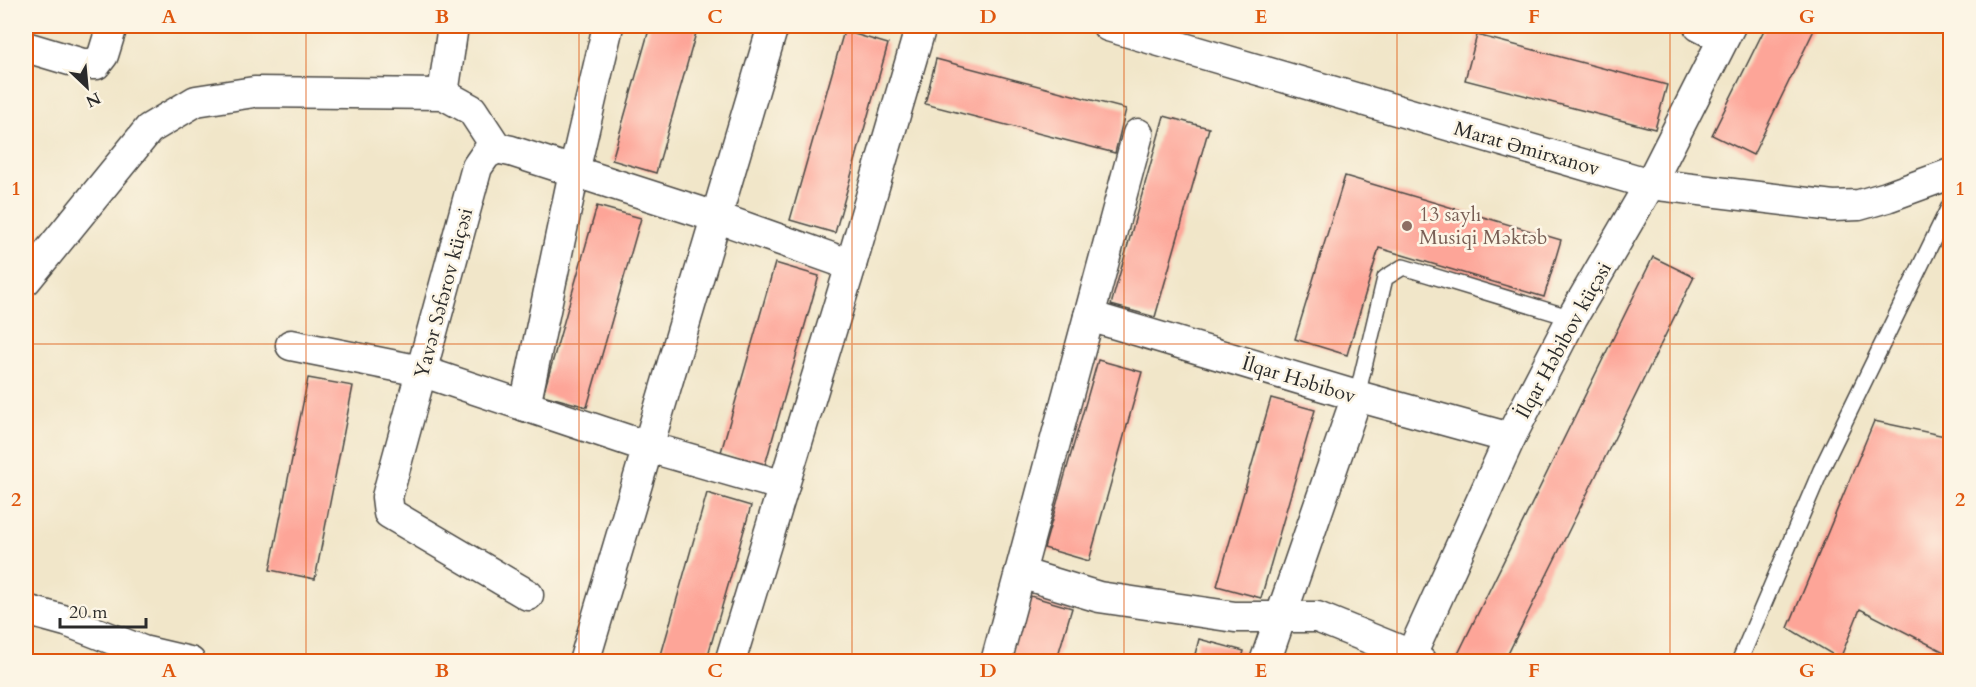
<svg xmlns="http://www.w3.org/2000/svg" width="1976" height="687" font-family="Cardo,serif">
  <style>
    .building { fill: #fda598 }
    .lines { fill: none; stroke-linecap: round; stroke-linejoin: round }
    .service-casing { stroke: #494743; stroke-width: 18 }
    .minor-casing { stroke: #494743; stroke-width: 33 }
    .service { stroke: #fff; stroke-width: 15 }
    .minor { stroke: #fff; stroke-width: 30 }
    .grid { fill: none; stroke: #df570e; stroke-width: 1.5; stroke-opacity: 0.55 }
    .education-dot { fill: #8d6e63; stroke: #fcf5e5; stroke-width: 2 }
    .labels { text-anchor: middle; stroke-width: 5; stroke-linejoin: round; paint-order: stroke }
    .street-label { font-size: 20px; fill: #2b2b2b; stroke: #fcf5e5 }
    .education-label { font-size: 20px; fill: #785e54; stroke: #fcf5e5; text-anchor: start }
    .neatline { fill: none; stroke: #df570e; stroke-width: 2 }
    .grid-label { font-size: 20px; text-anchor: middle; font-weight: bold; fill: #df570e }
  </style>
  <rect width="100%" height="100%" fill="#fcf5e5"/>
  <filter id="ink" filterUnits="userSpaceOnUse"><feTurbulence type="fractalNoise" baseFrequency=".0167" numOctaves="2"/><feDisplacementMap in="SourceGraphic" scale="12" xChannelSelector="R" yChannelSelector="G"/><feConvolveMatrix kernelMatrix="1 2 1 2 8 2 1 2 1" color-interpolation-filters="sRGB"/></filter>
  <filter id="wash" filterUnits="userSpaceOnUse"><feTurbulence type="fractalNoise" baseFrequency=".008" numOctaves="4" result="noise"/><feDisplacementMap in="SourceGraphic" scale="24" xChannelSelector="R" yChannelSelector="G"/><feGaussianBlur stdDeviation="1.35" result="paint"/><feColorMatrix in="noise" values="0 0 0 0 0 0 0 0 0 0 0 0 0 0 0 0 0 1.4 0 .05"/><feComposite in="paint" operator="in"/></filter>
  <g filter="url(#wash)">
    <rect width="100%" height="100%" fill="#f1e6c9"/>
    <g id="blocks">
      <g class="building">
        <path d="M650 26H698L656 173 612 160Z"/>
        <path d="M1766 26H1816L1753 155 1712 135Z"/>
        <path d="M844 31 888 44 835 233 790 220Z"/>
        <path d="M1477 35 1667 85 1655 129 1465 80Z"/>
        <path d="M936 59 1126 109 1115 153 925 104Z"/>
        <path d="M1164 116 1209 128 1155 317 1111 305Z"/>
        <path d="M1345 176 1561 240 1544 297 1379 248 1347 355 1295 339Z"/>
        <path d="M597 206 641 218 587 407 543 395Z"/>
        <path d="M1653 257 1694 277 1582 504 1504 662 1455 660Z"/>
        <path d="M775 263 819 276 765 465 721 452Z"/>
        <path d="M1098 360 1142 372 1089 561 1044 548Z"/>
        <path d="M308 378 353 386 315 579 270 570Z"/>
        <path d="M1271 398 1315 410 1261 598 1217 586Z"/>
        <path d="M1874 421 1950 437V655L1860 609 1840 659 1788 628Z"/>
        <path d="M707 493 751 506 706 662H659Z"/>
        <path d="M1027 595 1072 608 1056 662H1009Z"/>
        <path d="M1199 639 1244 651 1241 662H1193Z"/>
      </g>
    </g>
  </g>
  <g filter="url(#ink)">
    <use href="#blocks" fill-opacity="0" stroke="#494743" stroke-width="1.5"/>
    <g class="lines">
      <defs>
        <g id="service">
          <path d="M1357 396 1385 278 1403 267 1572 318"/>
          <path d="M1739 662 1821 470 1950 205"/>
        </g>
        <g id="minor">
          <path d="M1108 26 1650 184 1833 206 1859 205 1887 197 1950 174"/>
          <path d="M1699 26 1722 38"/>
          <path d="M26 47 83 64H96L103 55 112 26"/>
          <path d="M443 94 453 26"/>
          <path d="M26 280 149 129 196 101 254 92 443 94 472 110 497 148"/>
          <path d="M1089 316 1357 396 1510 438"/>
          <path d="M291 345 421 371 648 447 784 486"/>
          <path d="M525 406 574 172 608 26"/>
          <path d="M1020 573 1099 597 1235 617H1317L1411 655 1421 662"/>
          <path d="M528 595 389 513 387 497 477 167 486 154 497 148 511 151 716 217 851 265"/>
          <path d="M26 610 66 621 143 651 190 662"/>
          <path d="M584 662 773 26"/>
          <path d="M730 662 851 265 921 26"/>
          <path d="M996 662 1138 134"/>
          <path d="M1265 662 1357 396"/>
          <path d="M1408 662 1510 438 1572 318 1650 184 1730 26"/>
        </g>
      </defs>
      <use href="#service" class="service-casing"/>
      <use href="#minor" class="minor-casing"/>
      <use href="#service" class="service"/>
      <use href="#minor" class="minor"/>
    </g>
  </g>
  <path class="grid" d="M306 26V662M579 26V662M852 26V662M1124 26V662M1397 26V662M1670 26V662M26 344H1950"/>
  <circle class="education-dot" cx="1407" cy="226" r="6"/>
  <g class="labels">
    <g class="street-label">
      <text transform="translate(1527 148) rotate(16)" y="7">Marat Əmirxanov</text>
      <text transform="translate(443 293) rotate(-75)" y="7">Yavər Səfərov küçəsi</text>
      <text transform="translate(1563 340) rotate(-61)" y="7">İlqar Həbibov küçəsi</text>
      <text transform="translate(1299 379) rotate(17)" y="7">İlqar Həbibov</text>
    </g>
    <g class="education-label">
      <text x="1419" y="221">13 saylı<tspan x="1419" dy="23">Musiqi Məktəb</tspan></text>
    </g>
  </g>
  <rect width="1976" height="687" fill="none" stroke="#fcf5e5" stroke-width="66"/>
  <g transform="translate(87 87) rotate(154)" stroke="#fcf5e5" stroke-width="4.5" paint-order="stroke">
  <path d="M0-4.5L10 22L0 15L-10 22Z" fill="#2b2b2b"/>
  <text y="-9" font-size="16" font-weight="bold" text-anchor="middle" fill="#2b2b2b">N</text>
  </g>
  <path d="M60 618v9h86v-9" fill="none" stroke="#2b2b2b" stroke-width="3"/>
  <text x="69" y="618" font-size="18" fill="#2b2b2b" stroke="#fcf5e5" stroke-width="4.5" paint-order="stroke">20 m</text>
  <rect x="33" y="33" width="1910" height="621" class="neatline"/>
  <g class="grid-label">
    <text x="169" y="23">A</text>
    <text x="442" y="23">B</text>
    <text x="715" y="23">C</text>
    <text x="988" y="23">D</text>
    <text x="1261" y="23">E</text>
    <text x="1534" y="23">F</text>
    <text x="1807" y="23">G</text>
    <text x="16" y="195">1</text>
    <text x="1960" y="195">1</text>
    <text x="16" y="506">2</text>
    <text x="1960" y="506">2</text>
    <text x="169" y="677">A</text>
    <text x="442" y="677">B</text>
    <text x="715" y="677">C</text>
    <text x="988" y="677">D</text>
    <text x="1261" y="677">E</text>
    <text x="1534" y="677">F</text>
    <text x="1807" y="677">G</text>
  </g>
</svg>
